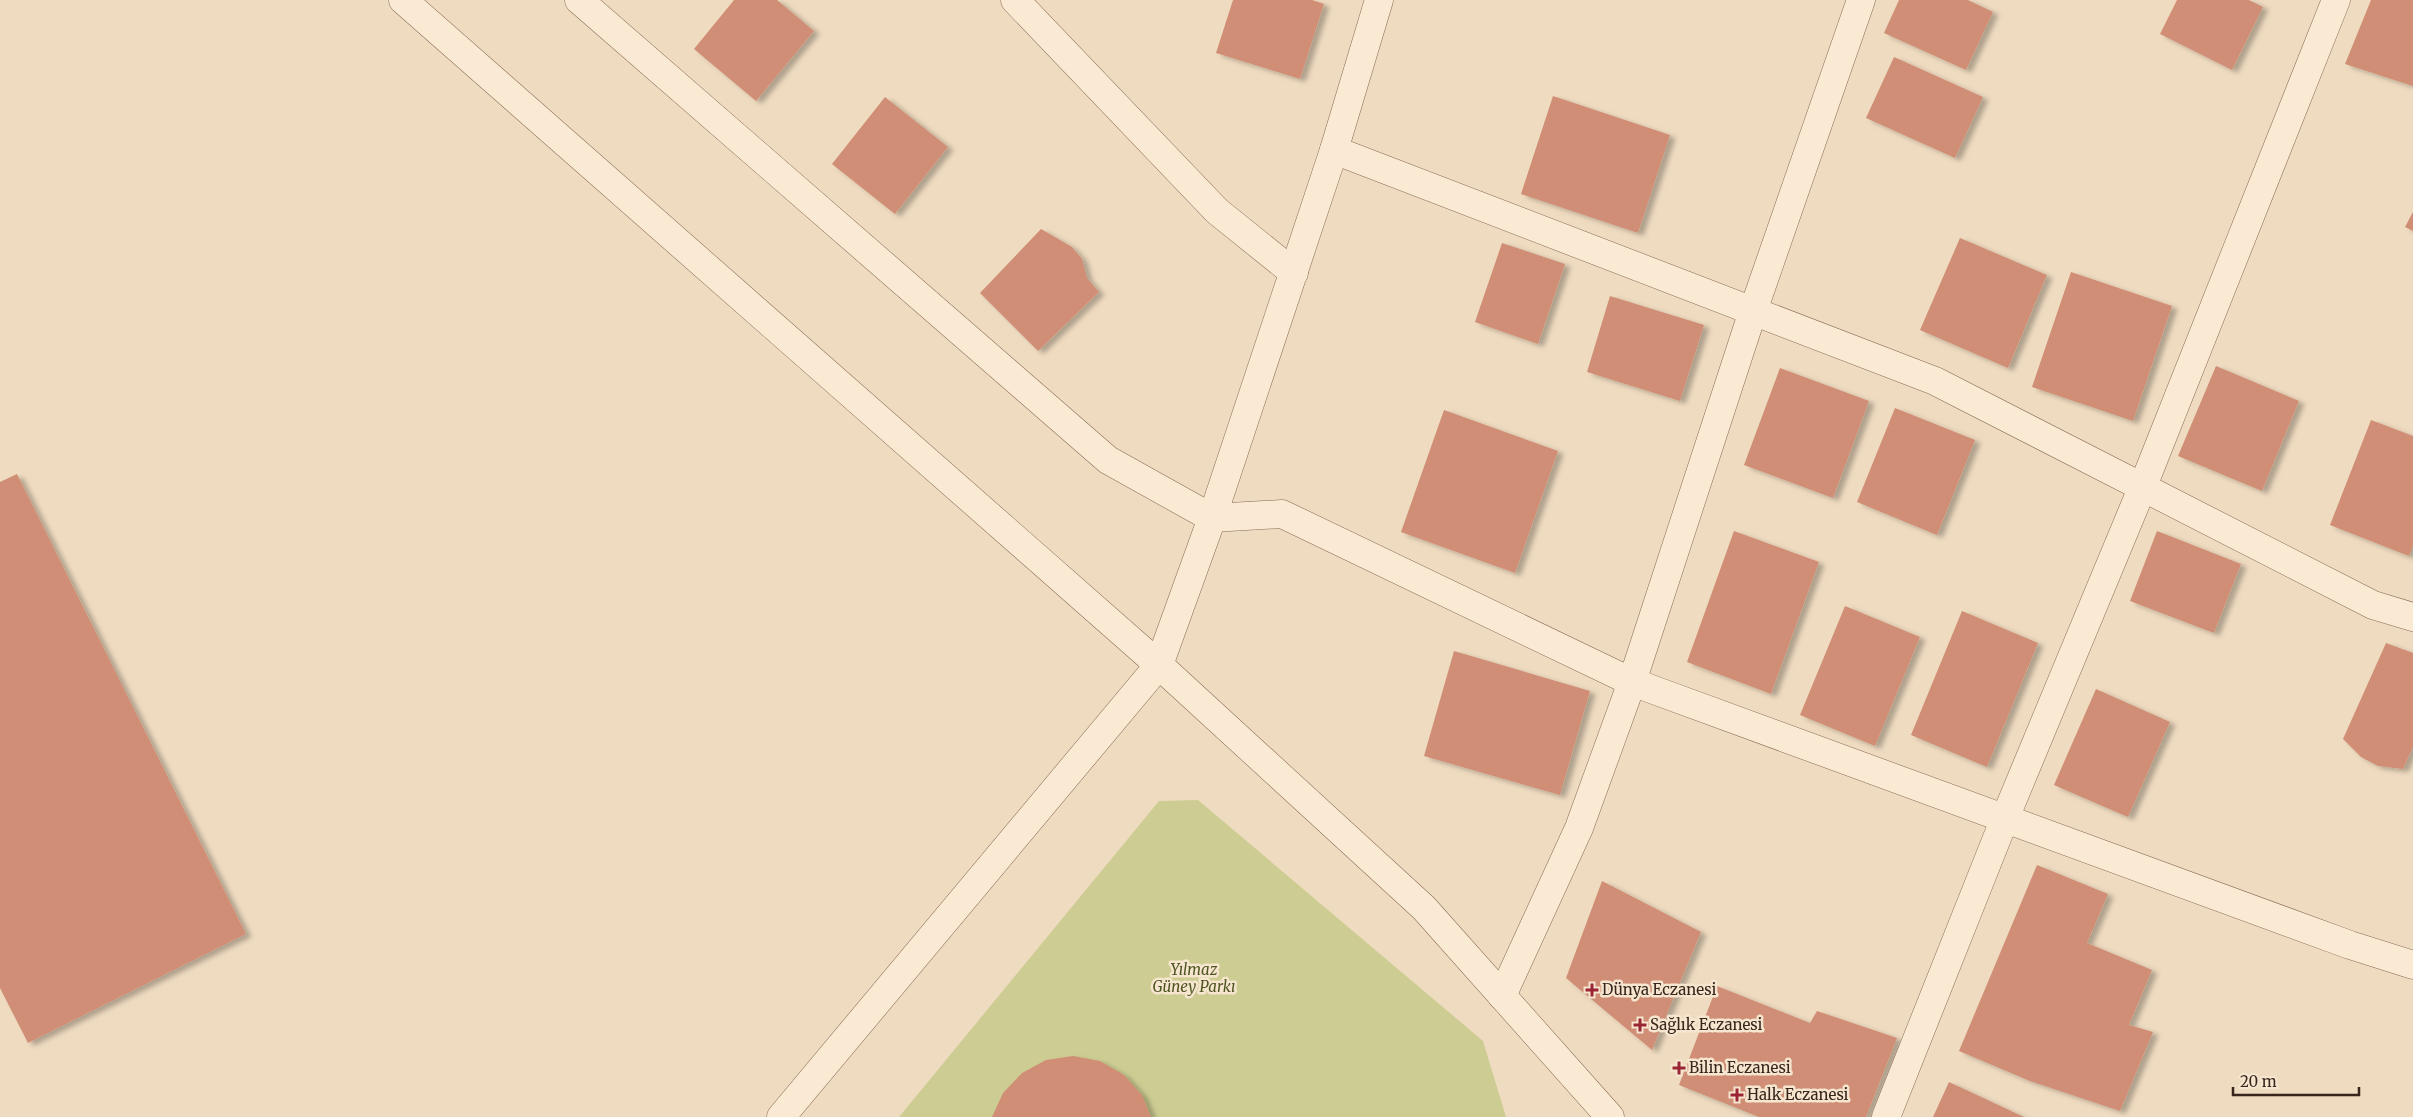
<svg xmlns="http://www.w3.org/2000/svg" width="2413" height="1117" font-family="Merriweather,serif">
  <style>
    .green { fill: #cdcd93 }
    .building { fill: #cf8e74; filter: url(#shadow) }
    .lines { fill: none; stroke-linecap: round; stroke-linejoin: round }
    .minor-casing { stroke: #896b57; stroke-width: 29 }
    .minor { stroke: #fae9d3; stroke-width: 28 }
    .poi-dot { fill: #9a2535; stroke: #f6e6cf; stroke-width: 2 }
    .labels { text-anchor: middle; stroke-width: 5; stroke-linejoin: round; paint-order: stroke }
    .park-label { font-size: 15px; font-style: italic; fill: #4f5522; stroke: #f6e6cf }
    .poi-label { font-size: 15px; fill: #38261c; stroke: #f6e6cf; text-anchor: start }
  </style>
  <defs>
    <filter id="shadow"><feDropShadow dx="5.5" dy="3" stdDeviation="2.5" flood-color="#0004"/></filter>
  </defs>
  <rect width="100%" height="100%" fill="#efdbc0"/>
  <path class="green" d="M1198 800 1483 1041 1506 1117H899L1159 801Z"/>
  <g class="building">
    <path d="M734 0H777L814 31 756 101 694 49Z"/>
    <path d="M1233 0H1312L1324 4 1300 79 1216 53Z"/>
    <path d="M1899 0H1968L1993 12 1966 70 1884 33Z"/>
    <path d="M2177 0H2249L2263 7 2232 70 2160 34Z"/>
    <path d="M2371 0H2413V86L2345 64Z"/>
    <path d="M1894 57 1983 97 1955 158 1866 118Z"/>
    <path d="M1553 96 1670 135 1638 233 1521 194Z"/>
    <path d="M885 97 948 147 895 214 832 164Z"/>
    <path d="M2413 212V231L2405 227Z"/>
    <path d="M1041 229 1072 247 1082 259 1087 278 1099 292 1038 351 980 293Z"/>
    <path d="M1960 238 2047 275 2008 368 1920 330Z"/>
    <path d="M1502 243 1565 264 1538 344 1475 322Z"/>
    <path d="M2071 272 2172 306 2133 421 2032 387Z"/>
    <path d="M1610 296 1704 325 1680 401 1587 372Z"/>
    <path d="M2216 366 2299 401 2262 491 2178 456Z"/>
    <path d="M1780 368 1869 401 1833 498 1744 465Z"/>
    <path d="M1895 408 1975 440 1937 535 1857 502Z"/>
    <path d="M1444 410 1558 451 1515 573 1401 532Z"/>
    <path d="M2371 420 2413 436V546L2409 556 2330 525Z"/>
    <path d="M17 474 246 934 28 1043 0 988V482Z"/>
    <path d="M1734 531 1819 562 1771 694 1687 662Z"/>
    <path d="M2157 531 2241 564 2214 633 2130 601Z"/>
    <path d="M1845 606 1920 637 1875 746 1800 715Z"/>
    <path d="M1962 611 2038 643 1987 767 1911 735Z"/>
    <path d="M2386 643 2413 653V747L2403 769 2378 766 2361 757 2343 739Z"/>
    <path d="M1454 651 1590 691 1560 795 1424 756Z"/>
    <path d="M2096 689 2170 722 2128 817 2054 785Z"/>
    <path d="M2037 865 2108 894 2087 943 2152 970 2129 1025 2153 1032 2120 1111 2030 1081 1959 1051Z"/>
    <path d="M1602 881 1701 932 1652 1050 1566 978Z"/>
    <path d="M1717 986 1810 1023 1817 1011 1897 1038 1866 1117H1759L1679 1085Z"/>
    <path d="M1073 1056 1100 1061 1124 1075 1142 1095 1151 1117H992L1003 1093 1022 1073 1046 1060Z"/>
    <path d="M1949 1082 2024 1117H1933Z"/>
  </g>
  <g class="lines">
    <defs>
      <g id="minor">
        <path d="M403 0 1159 665 1424 908 1610 1117"/>
        <path d="M579 0 1108 460 1212 518 1282 514 1632 682 2350 945 2413 965"/>
        <path d="M1015 0 1217 211 1294 273"/>
        <path d="M1334 150 1935 381 2373 605 2413 617"/>
        <path d="M1502 996 1579 828 1632 682 1753 311 1861 0"/>
        <path d="M781 1117 1159 665 1212 518 1334 150 1379 0"/>
        <path d="M1886 1117 2005 818 2143 486 2336 0"/>
      </g>
    </defs>
    <use href="#minor" class="minor-casing"/>
    <use href="#minor" class="minor"/>
  </g>
  <g class="poi-dot">
    <path d="M1589.5 982.5h5v5h5v5h-5v5h-5v-5h-5v-5h5z"/>
    <path d="M1637.5 1017.5h5v5h5v5h-5v5h-5v-5h-5v-5h5z"/>
    <path d="M1676.5 1060.5h5v5h5v5h-5v5h-5v-5h-5v-5h5z"/>
    <path d="M1734.5 1087.5h5v5h5v5h-5v5h-5v-5h-5v-5h5z"/>
  </g>
  <g class="labels">
    <g class="park-label">
      <text x="1194" y="975">Yılmaz<tspan x="1194" dy="17">Güney Parkı</tspan></text>
    </g>
    <g class="poi-label">
      <text x="1602" y="995">Dünya Eczanesi</text>
      <text x="1650" y="1030">Sağlık Eczanesi</text>
      <text x="1689" y="1073">Bilin Eczanesi</text>
      <text x="1747" y="1100">Halk Eczanesi</text>
    </g>
  </g>
  <path d="M2233 1087v8h126v-8" fill="none" stroke="#38261c" stroke-width="2.5"/>
  <text x="2240" y="1087" font-size="15" fill="#38261c" stroke="#f6e6cf" stroke-width="4" paint-order="stroke">20 m</text>
</svg>
